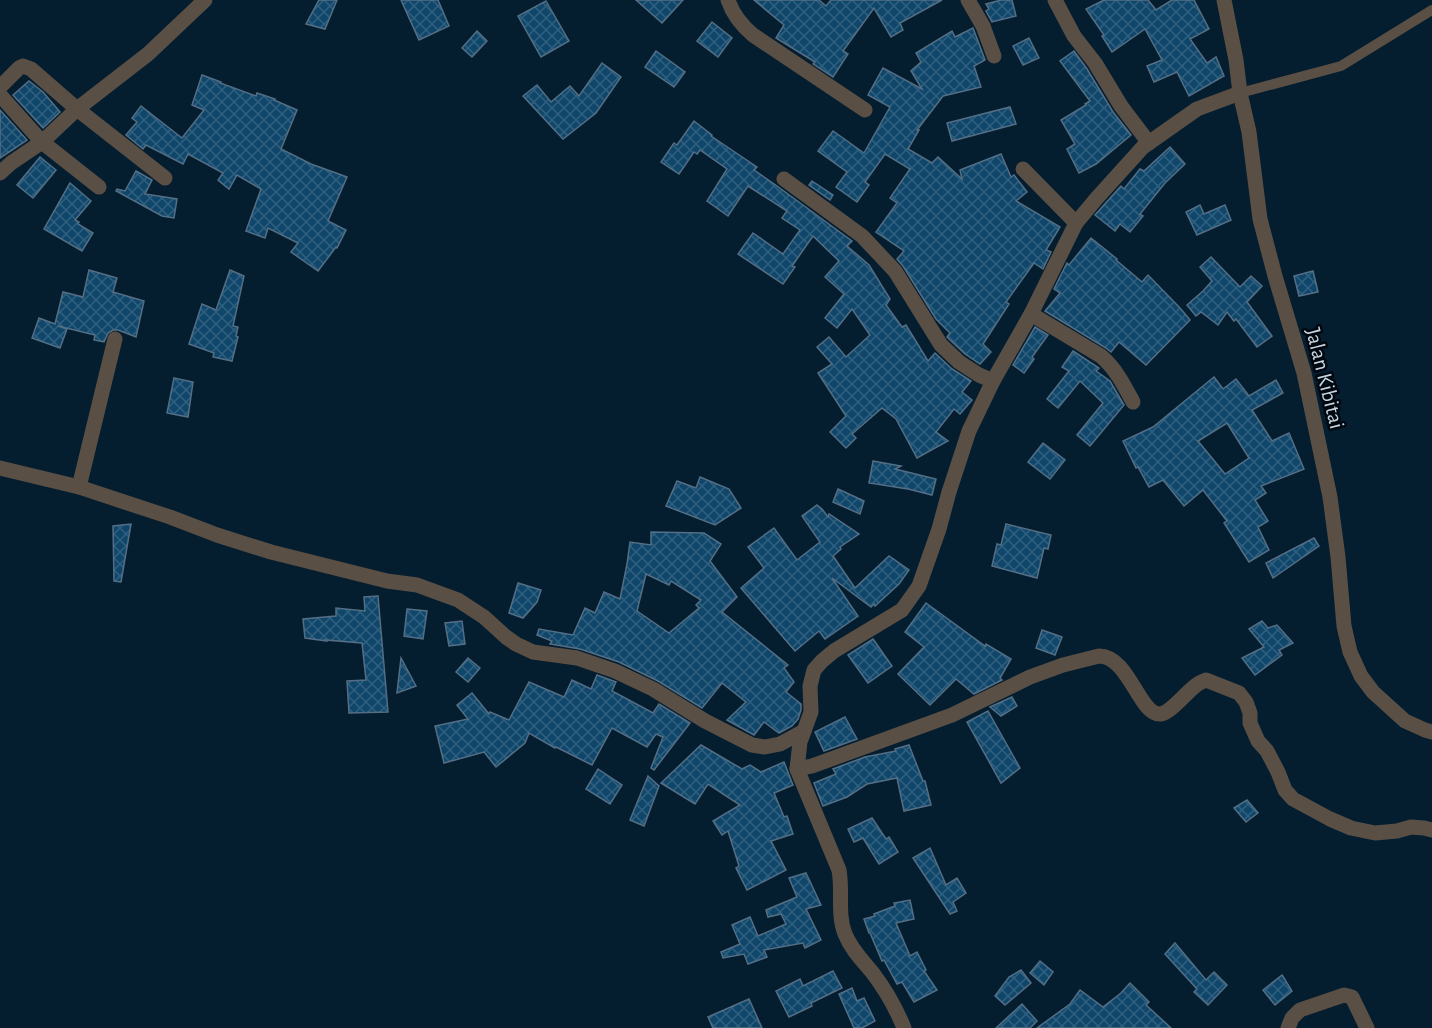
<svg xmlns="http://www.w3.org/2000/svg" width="1432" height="1028" font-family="'Alegreya Sans',sans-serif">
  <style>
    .building { fill: url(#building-cross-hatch); stroke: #546f85; stroke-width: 1.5; fill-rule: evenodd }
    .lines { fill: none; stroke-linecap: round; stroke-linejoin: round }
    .service { stroke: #5a4f45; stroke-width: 10 }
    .minor { stroke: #5a4f45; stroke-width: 15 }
    .tertiary { stroke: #5a4f45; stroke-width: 15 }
    .labels { text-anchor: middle; stroke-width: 5; stroke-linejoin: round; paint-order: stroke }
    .street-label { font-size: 22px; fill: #c6d5e1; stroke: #01070e }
  </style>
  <defs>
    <pattern id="building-cross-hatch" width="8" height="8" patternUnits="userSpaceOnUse" patternTransform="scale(1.5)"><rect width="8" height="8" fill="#0f466a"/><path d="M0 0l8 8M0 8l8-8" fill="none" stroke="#30607f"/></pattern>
  </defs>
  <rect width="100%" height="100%" fill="#041d2f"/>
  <g class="building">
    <path d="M319 0H337L325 29 306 24Z"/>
    <path d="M401 0H438L449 26 419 40Z"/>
    <path d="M636 0H683L662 23Z"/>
    <path d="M754 0H819L826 6 831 0H942L900 23 903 30 891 37 874 8 843 51 848 54 833 77 813 64 815 62 776 38 784 25Z"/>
    <path d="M1001 0H1012L1016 16 992 22 986 11 989 9 986 4Z"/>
    <path d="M1104 0H1148L1156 10 1172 0H1194L1209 29 1190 39 1207 63 1216 57 1224 76 1189 96 1177 72 1154 82 1147 66 1162 60 1145 29 1112 52 1102 36 1104 35 1086 9Z"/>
    <path d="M546 1 569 41 541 57 518 16Z"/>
    <path d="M712 22 732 38 718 57 697 41Z"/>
    <path d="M973 28 985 60 974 66 981 87 943 96 917 130H919L908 149 932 163 938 157 962 179 960 170 1001 154 1011 177 1014 175 1027 192 1016 201 1060 227 1046 250 1051 252 1043 269 1034 263 1006 302 1009 304 983 344 991 352 980 364 965 354 949 339 947 337 950 333 936 319 903 266 897 259 904 251 876 232 897 203 890 198 910 169 885 154 865 182 869 185 857 202 836 187 847 172 818 151 833 131 864 153 890 107 868 95 883 68 922 89 911 71 921 62 916 53 952 31 955 37Z"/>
    <path d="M477 31 487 41 472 57 462 48Z"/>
    <path d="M1029 38 1039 58 1023 65 1013 46Z"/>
    <path d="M656 51 685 72 674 87 645 67Z"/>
    <path d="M1074 51 1087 69 1113 112 1131 135 1096 164 1079 173 1067 149 1075 144 1061 120 1086 105 1085 104 1090 101 1060 61Z"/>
    <path d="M602 63 621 77 596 113 563 139 523 96 537 85 551 102 570 86 579 96Z"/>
    <path d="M202 75 221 82 220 83 256 96 257 93 275 99 274 100 297 110 281 149 311 164 347 177 328 221 346 230 337 248 336 247 318 271 291 252 298 243 268 228 265 238 246 231 261 189 237 175 229 189 218 180 223 173 188 154 183 164 146 145 143 149 126 135 137 122 132 118 141 106 182 138 204 110 192 105Z"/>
    <path d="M29 81 43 92 60 112 43 128 13 95Z"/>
    <path d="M1010 107 1016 124 952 141 947 123Z"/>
    <path d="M0 110 27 140 0 158Z"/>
    <path d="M694 121 712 135 711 136 757 167 754 170 777 186 852 241 847 246 869 265 890 299 886 305 902 327 906 325 928 361 935 353 952 369 971 381 962 392 972 400 960 414 954 409 936 432 948 441 917 458 896 419 882 408 852 434 856 438 846 448 830 432 846 416 818 373 832 364 817 347 829 337 846 357 870 335 852 309 837 328 825 318 844 294 825 277 839 261 813 236 792 266 795 267 783 284 738 254 753 233 783 254 800 230 782 218 787 211 748 186 728 216 707 201 727 169 700 150 697 154 694 152 679 174 661 162 674 143 677 145Z"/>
    <path d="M1170 147 1185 164 1165 183 1140 214 1143 216 1130 232 1120 224 1115 231 1095 215 1121 186 1124 189 1140 169 1144 171Z"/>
    <path d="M40 157 56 170 33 198 17 185Z"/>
    <path d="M136 171 152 180 145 194 177 199 174 218 162 216 116 191 117 189 125 191Z"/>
    <path d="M812 181 833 195 830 200 809 185Z"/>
    <path d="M70 183 91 201 75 220 79 222 78 224 93 233 82 251 44 229Z"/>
    <path d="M1200 205 1204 214 1225 205 1231 220 1197 235 1186 212Z"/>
    <path d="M1091 238 1117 259 1116 260 1142 282 1148 275 1180 308 1190 320 1146 365 1119 342 1111 352 1106 348 1045 311 1060 293 1054 289 1067 263 1069 265Z"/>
    <path d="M1211 257 1240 287 1251 276 1262 286 1247 302 1272 336 1257 347 1236 319 1234 321 1227 312 1218 325 1201 312 1196 316 1187 305 1203 291 1212 281 1200 267Z"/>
    <path d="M89 270 117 278 113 292 144 301 136 337 118 330H113L108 333 104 342 94 340 95 335 58 326 67 329 60 348 32 338 39 318 55 324 63 292 83 297Z"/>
    <path d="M230 270 244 276 233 326 238 327 236 336 238 337 232 361 213 357 214 353 189 344 202 304 216 310Z"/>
    <path d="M1313 271 1318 292 1299 296 1294 276Z"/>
    <path d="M1035 327 1048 335 1032 357 1034 359 1024 373 1013 365Z"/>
    <path d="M1073 351 1099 368 1096 371 1110 381 1124 405 1090 446 1077 435 1103 403 1080 381 1058 408 1047 399 1069 371 1062 367Z"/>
    <path d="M1214 377 1223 389 1236 379 1249 396 1276 380 1283 393 1252 410 1272 441 1289 433 1304 469 1261 486 1266 493 1255 500 1268 521 1258 527 1269 550 1249 562 1224 523 1227 521 1203 490 1184 506 1163 480 1149 487 1138 467 1136 468 1123 441 1153 427ZM1227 423 1249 458 1225 474 1198 441Z"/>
    <path d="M174 378 193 382 188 417 167 413Z"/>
    <path d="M1043 443 1065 460 1050 479 1028 462Z"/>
    <path d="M873 461 901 466 895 469 936 479 932 495 908 489 869 483Z"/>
    <path d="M700 477 729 489 741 508 715 525 666 506 677 481 696 488Z"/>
    <path d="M838 489 864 501 860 514 833 502Z"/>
    <path d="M817 505 822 509 828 517 829 514 859 534 840 547 841 549 833 556 855 588 889 556 909 570 899 584 875 606 874 604 871 607 832 578 858 616 825 639 819 631 795 651 741 588 764 568 748 547 774 528 797 560 820 542 802 516Z"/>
    <path d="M131 524 121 582 114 581 113 526Z"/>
    <path d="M1006 524 1051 535 1048 549 1044 548 1037 578 992 566 997 544 1001 545Z"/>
    <path d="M651 532 704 533 721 544 710 561 737 597 722 612 788 665 784 668 794 682 786 692 801 704V710L798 719 792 726 779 733 764 722 754 735 727 720 746 702 722 683 702 708 658 681 619 662 580 649 550 644 552 641 537 635 539 629 573 635 585 608 595 613 604 592 620 599 627 564 630 542 651 545ZM646 574 669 585 671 581 701 600 696 605 699 608 669 633 637 611Z"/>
    <path d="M1314 538 1319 546 1273 578 1266 563Z"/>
    <path d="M518 583 541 590 537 602 523 618 509 613Z"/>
    <path d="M378 596 388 712 349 713 347 681 366 680 362 643 325 640 326 641 305 638 303 619 336 616V608L365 611 364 597Z"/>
    <path d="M926 603 985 646 986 644 1011 659 1000 678 1002 680 974 694 956 679 930 705 898 674 924 647 905 632Z"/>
    <path d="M407 609 427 611 423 639 404 636Z"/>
    <path d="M462 621 465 644 449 646 445 623Z"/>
    <path d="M1262 621 1268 628 1277 625 1293 643 1279 650 1282 655 1255 675 1242 658 1264 647 1249 629Z"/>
    <path d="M1042 630 1062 637 1055 655 1036 648Z"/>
    <path d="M873 639 892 666 868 683 848 655Z"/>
    <path d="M401 658 416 686 397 693Z"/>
    <path d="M468 658 480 668 468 682 456 672Z"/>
    <path d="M597 675 616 682 612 691 653 713 659 704 690 723 654 770 651 768 663 737 656 734 647 747 612 728 592 765 556 747 555 748 529 733 525 743 496 767 484 752 444 763 435 726 468 719 457 705 472 693 489 714 490 712 509 720 529 682 564 697 572 680 591 689Z"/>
    <path d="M1012 697 1017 706 1001 716 990 707Z"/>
    <path d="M988 711 1020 768 1001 783 967 722Z"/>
    <path d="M845 717 857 739 824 751 815 732Z"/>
    <path d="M701 745 742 769 750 765 761 772 784 762 793 785 774 793 784 817 787 816 793 834 771 841 786 870 747 890 736 868 739 866 728 831 722 835 713 821 740 805 708 784 695 804 661 783Z"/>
    <path d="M909 745 923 781H925L931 805 904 811 897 778 867 784 847 797 823 806 814 783 836 774 833 769 865 757 896 751 895 749Z"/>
    <path d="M598 769 622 785 610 804 586 789Z"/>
    <path d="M648 776 659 786 644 826 630 820Z"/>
    <path d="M1247 800 1258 813 1246 822 1234 808Z"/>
    <path d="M872 818 886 839 889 837 898 852 879 864 863 838 854 842 848 829Z"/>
    <path d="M930 848 946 885 957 878 966 893 953 902 957 911 950 914 913 858Z"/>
    <path d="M806 873 821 905 806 909 821 940 805 948 803 943 764 950 767 957 748 964 744 954 723 958 721 952 740 944 732 925 750 917 758 936 786 924 781 914 768 917 766 910 797 897 789 878Z"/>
    <path d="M910 900 914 919 896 923 910 956 917 952 926 970 924 971 937 990 914 1002 902 982 897 984 884 960 882 961 870 933H869L864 919 875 916 874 914 895 906 894 903Z"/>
    <path d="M1175 943 1206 980 1214 972 1227 985 1208 1005 1194 992 1197 989 1165 954Z"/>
    <path d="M1040 961 1053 972 1044 985 1030 973Z"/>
    <path d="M1021 970 1031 983 1005 1005 995 996 1009 977Z"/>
    <path d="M833 971 842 988 811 1003 812 1006 789 1017 776 991 800 979 803 986Z"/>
    <path d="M1282 975 1292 991 1275 1005 1263 990Z"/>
    <path d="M1130 983 1149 1002 1146 1005 1171 1028H1037L1070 1004 1080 990 1103 1007 1121 993Z"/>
    <path d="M852 988 857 1001 864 998 875 1021 862 1028H854L839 994Z"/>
    <path d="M749 999 762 1028H713L708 1017Z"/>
    <path d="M1022 1004 1037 1021 1030 1028H996Z"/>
  </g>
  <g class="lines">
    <path class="service" d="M1240 93 1341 66 1432 10"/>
    <g class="minor">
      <path d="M728 0C733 15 741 25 753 35L865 110"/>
      <path d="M968 0 983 26 994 56"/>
      <path d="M1055 0 1074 36 1095 63 1121 106 1149 143"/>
      <path d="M0 87 19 68 23 66 31 69 77 109 165 178"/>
      <path d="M0 95 42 142 99 187"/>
      <path d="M1023 169 1076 223"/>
      <path d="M0 173 11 163 42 142 77 109 148 54 205 0"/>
      <path d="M784 179 862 236 895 271 941 345 959 362 979 375 993 381"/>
      <path d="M1031 314 1101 356C1116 369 1124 385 1133 402"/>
      <path d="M0 468 79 487 170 517 217 535 271 552 387 581 417 585 458 600 484 617 506 637 516 644 533 652 577 658 615 671 653 689 705 721 752 745 765 747 780 744 804 731"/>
      <path d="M79 487 115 339"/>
      <path d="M797 769 812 766 952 715 1030 677 1063 665 1099 656C1129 656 1140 717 1161 714 1171 712 1185 694 1194 687 1197 684 1201 682 1206 680L1239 693 1246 702 1250 713V723L1258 741 1267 751 1278 772 1285 790 1293 799 1330 819 1351 828 1375 833 1397 831 1411 827 1424 828 1432 830"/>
      <path d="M904 1028C896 1008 885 989 872 972 862 960 851 949 845 934 837 914 843 891 839 870L797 769 800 742 811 712 810 686 814 670 822 661 834 651 902 610 919 586 939 529 949 492 969 431 993 381 1031 314 1076 223 1096 199 1143 147 1197 109 1240 93"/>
      <path d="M1288 1028 1292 1018 1300 1010 1344 995 1352 997 1367 1028"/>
    </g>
    <path class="tertiary" d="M1224 0 1236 60 1240 93 1249 132 1260 219 1275 276 1304 373 1330 497 1338 557 1344 626 1350 652 1361 676 1373 692 1405 721 1425 730 1432 732"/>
  </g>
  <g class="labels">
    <g class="street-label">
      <text transform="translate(1326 378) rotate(76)" y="8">Jalan Kibitai</text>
    </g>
  </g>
</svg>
